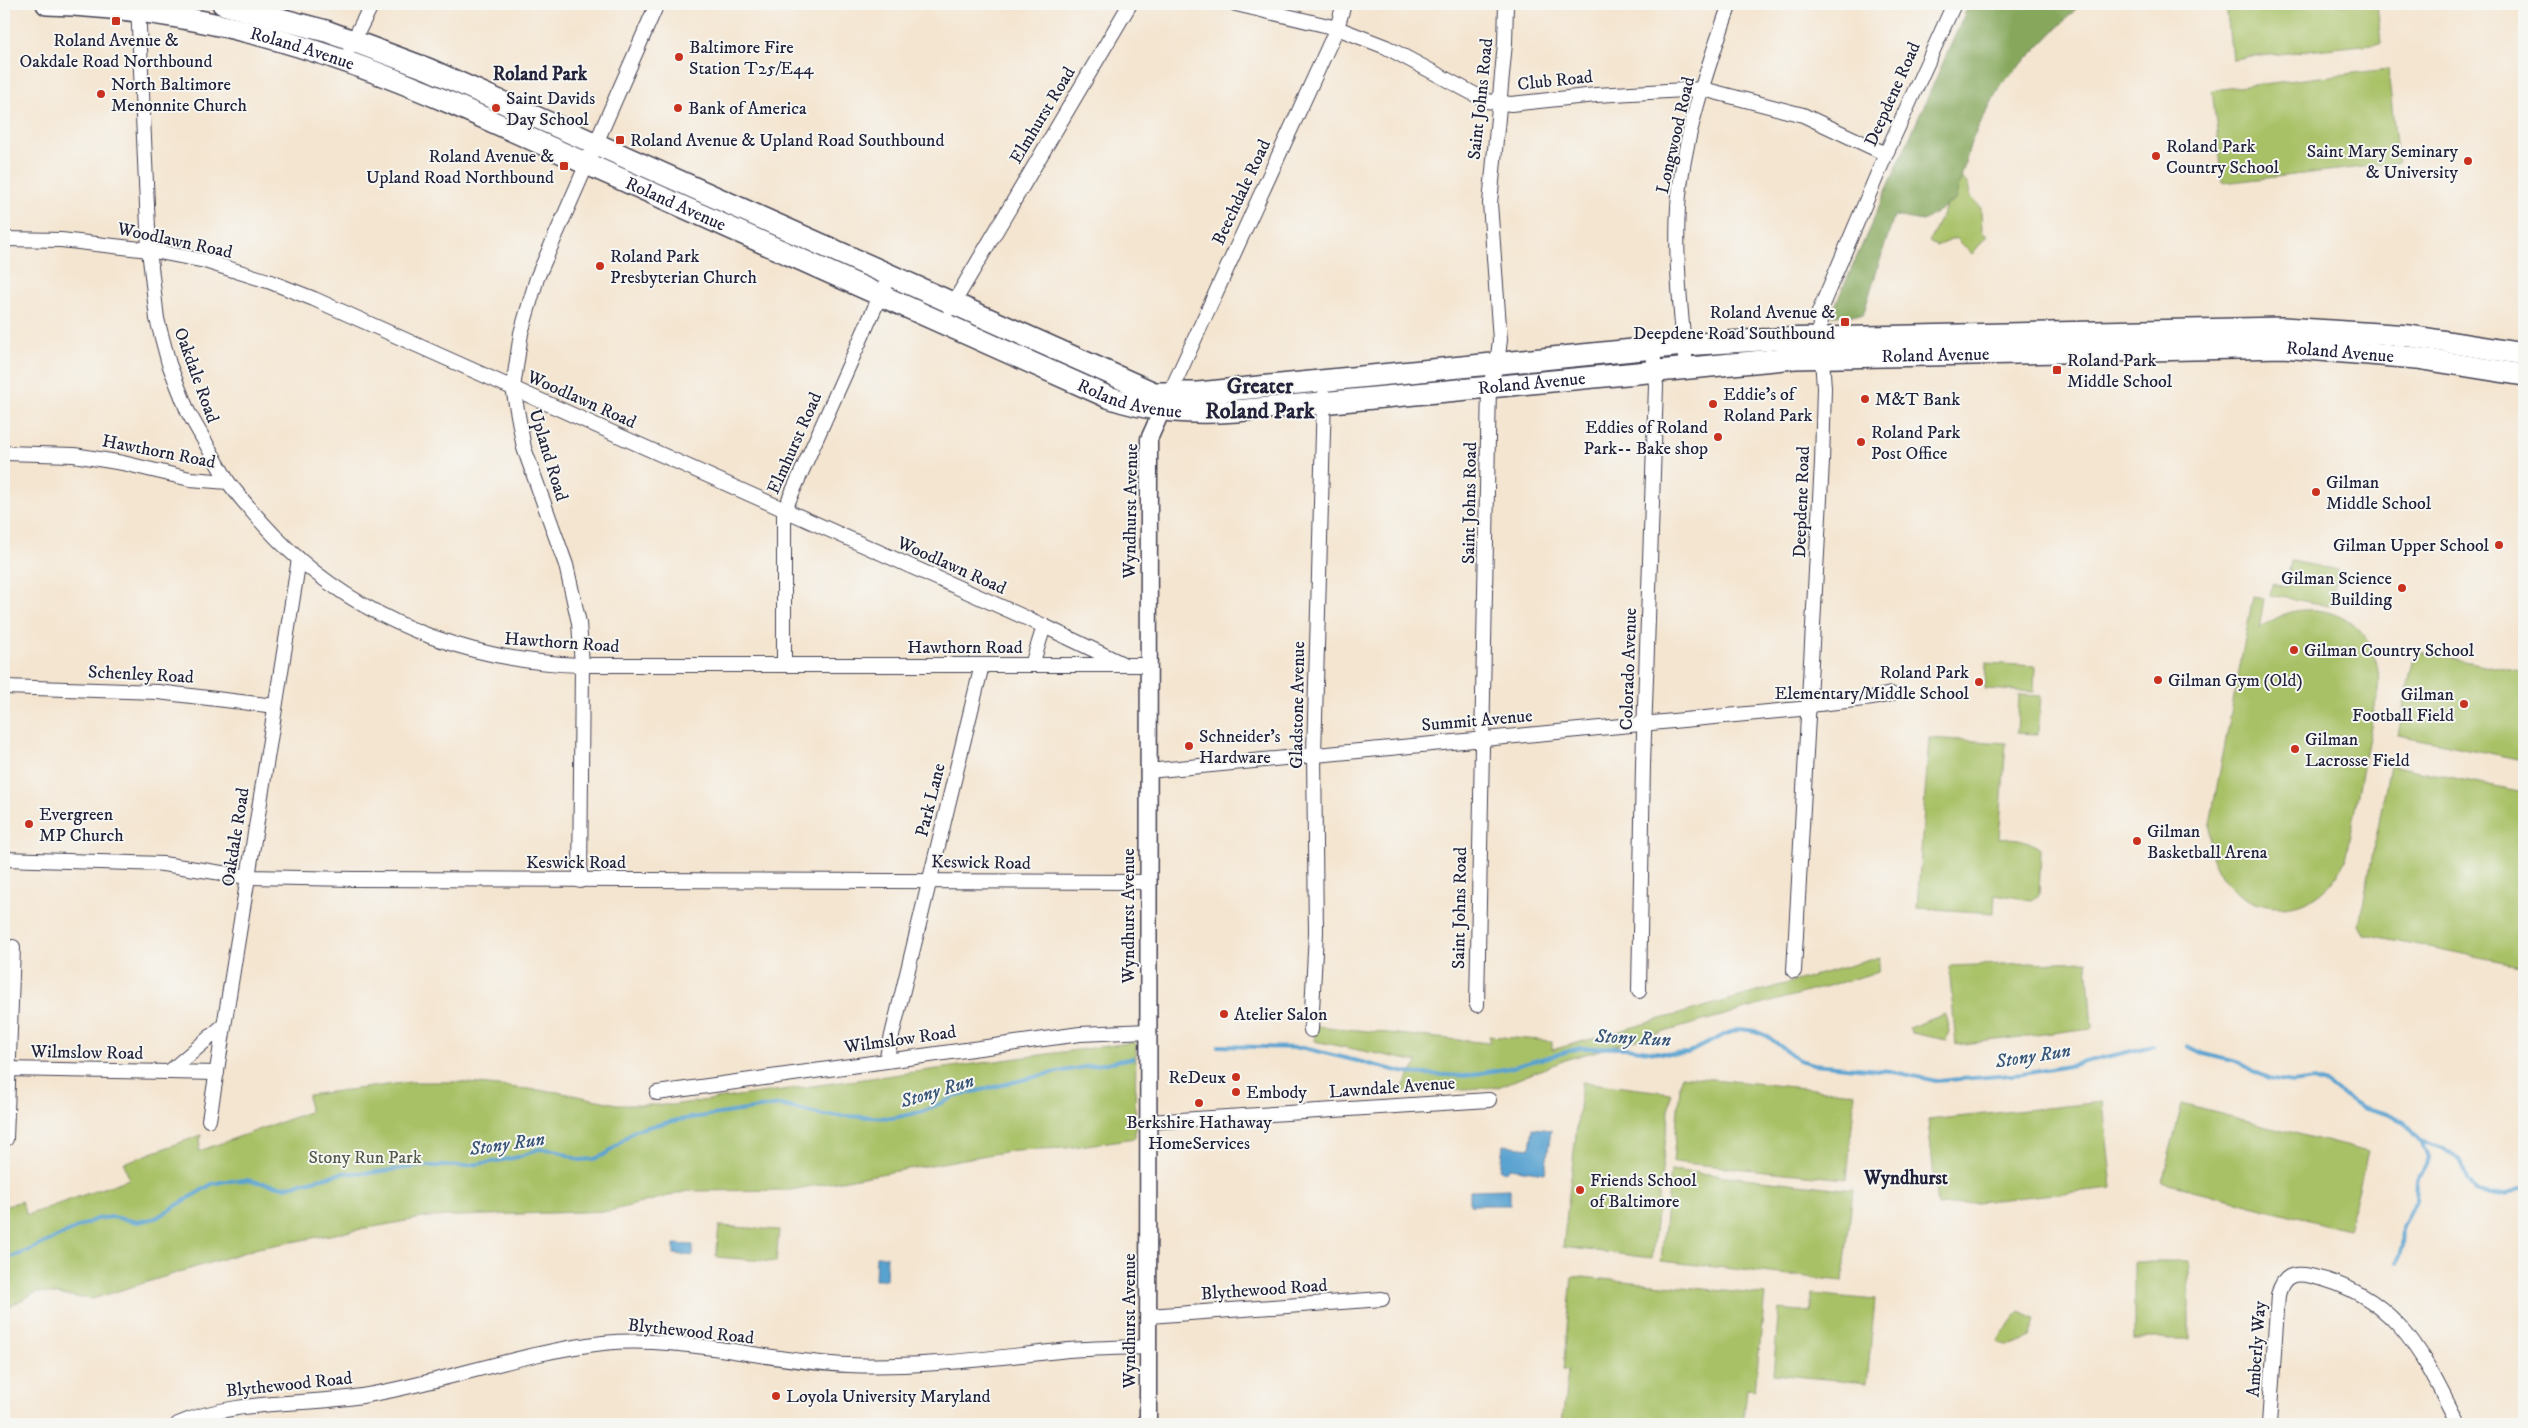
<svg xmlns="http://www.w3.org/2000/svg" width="2528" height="1428" font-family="'IM FELL DW Pica',serif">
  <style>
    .green { fill: #a9c166; stroke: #667250 }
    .forest { fill: #86a75b; stroke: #54644b }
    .water { fill: #58a2d0; stroke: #3d6286 }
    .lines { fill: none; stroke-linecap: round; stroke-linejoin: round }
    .stream { stroke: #58a2d0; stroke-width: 4 }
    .minor-casing { stroke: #423f51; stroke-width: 16 }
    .tertiary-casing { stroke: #423f51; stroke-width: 19 }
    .primary-casing { stroke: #423f51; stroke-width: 24 }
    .minor { stroke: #fff; stroke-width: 14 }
    .tertiary { stroke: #fff; stroke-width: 16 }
    .primary { stroke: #fff; stroke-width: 21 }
    .poi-dot { fill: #c8321e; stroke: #f6f6f2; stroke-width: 2 }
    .labels { text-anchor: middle; stroke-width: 4; stroke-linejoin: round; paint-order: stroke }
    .poi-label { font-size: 18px; fill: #22223b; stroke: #f6f6f2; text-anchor: start }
    .street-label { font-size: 18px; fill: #22223b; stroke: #f6f6f2 }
    .park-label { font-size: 18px; fill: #515a4a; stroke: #f6f6f2 }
    .neighbourhood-label { font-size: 19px; font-weight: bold; fill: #22223b; stroke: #f6f6f2 }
    .water-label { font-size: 19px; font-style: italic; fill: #385577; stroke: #f6f6f2 }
    .district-label { font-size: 22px; font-weight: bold; fill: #22223b; stroke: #f6f6f2 }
  </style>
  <rect width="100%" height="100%" fill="#f6f6f2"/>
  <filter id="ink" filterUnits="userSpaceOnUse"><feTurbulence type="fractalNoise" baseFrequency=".02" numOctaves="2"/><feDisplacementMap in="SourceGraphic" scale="10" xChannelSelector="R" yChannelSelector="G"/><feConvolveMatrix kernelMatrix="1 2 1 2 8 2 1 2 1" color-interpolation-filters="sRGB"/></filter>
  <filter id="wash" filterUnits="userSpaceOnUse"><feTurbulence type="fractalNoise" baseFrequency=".0096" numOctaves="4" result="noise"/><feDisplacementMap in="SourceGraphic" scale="20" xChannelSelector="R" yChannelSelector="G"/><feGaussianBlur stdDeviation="1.12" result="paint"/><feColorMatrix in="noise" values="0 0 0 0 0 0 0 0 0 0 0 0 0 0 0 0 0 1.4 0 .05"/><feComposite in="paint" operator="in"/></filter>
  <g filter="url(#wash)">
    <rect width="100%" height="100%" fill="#f4e5d0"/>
    <g class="green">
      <path d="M2226 4H2377L2381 43 2232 59Z"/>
      <path d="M2388 69 2398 163 2223 183 2212 90Z"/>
      <path d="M1960 177C1968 182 1969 186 1970 196L1981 208 1982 232 1987 236 1972 254 1956 238 1936 246 1929 242Z"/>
      <path d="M2291 561 2338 570 2331 606 2270 595 2272 584 2286 587Z"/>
      <path d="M2253 597 2264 599 2259 629C2312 585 2386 621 2378 691L2345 860C2311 941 2199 910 2210 823Z"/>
      <path d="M2415 651 2524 673V760L2398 735Z"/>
      <path d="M1986 663 2035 666 2034 692 1985 689Z"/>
      <path d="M2019 695 2041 696 2038 734 2017 733Z"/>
      <path d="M1929 738 2006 743 1999 839C2017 837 2025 839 2041 849L2039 895 2031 900 1995 894 1994 913 1917 908Z"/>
      <path d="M2390 765 2524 792V966L2364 934 2359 925Z"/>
      <path d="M1880 957 1878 972 1568 1059 1498 1087 1399 1093 1418 1062 1314 1041 1316 1026 1489 1043V1036L1552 1041V1050Z"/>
      <path d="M2087 961 2092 1028 1956 1045 1949 966Z"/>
      <path d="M1945 1014 1949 1031 1946 1040 1912 1033 1909 1028Z"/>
      <path d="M1136 1042 1135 1138 1066 1148 1015 1150 790 1190 688 1191 610 1211 428 1217 258 1248 92 1299 37 1292 4 1309V1207L21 1201 27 1215 129 1179 124 1163 201 1135 199 1151 309 1112 308 1095 411 1082H458L558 1092 622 1105H672Z"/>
      <path d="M1681 1076 1855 1093 1847 1179 1673 1162Z"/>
      <path d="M1582 1082 1671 1093 1652 1258 1563 1247Z"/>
      <path d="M2103 1102 2112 1188 1937 1206 1928 1120Z"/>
      <path d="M2182 1104 2368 1152 2348 1230 2162 1182Z"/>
      <path d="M1671 1170 1853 1190 1843 1281 1661 1261Z"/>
      <path d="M719 1226 779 1230 776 1262 716 1257Z"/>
      <rect x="2134" y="1262" width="55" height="77"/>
      <path d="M1572 1276 1765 1295 1755 1390 1747 1389 1743 1424H1562L1568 1371 1563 1370Z"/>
      <path d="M1812 1294 1875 1300 1867 1383 1773 1374 1779 1309 1810 1312Z"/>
      <path d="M2020 1311 2035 1318 2031 1336C2022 1343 2008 1351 1997 1342 2006 1331 2009 1321 2020 1311Z"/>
    </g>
    <path class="forest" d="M1969 4H2081L2000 86 1971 142 1955 200 1923 221 1894 216 1863 315H1831Z"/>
    <g class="water">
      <path d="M1533 1128 1551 1130 1545 1173 1509 1168 1508 1171 1500 1170 1503 1145 1530 1148Z"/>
      <path d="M1510 1189V1205H1470V1190Z"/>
      <path d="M674 1244 693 1245V1256L674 1254Z"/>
      <path d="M876 1256H887L886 1280H875Z"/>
    </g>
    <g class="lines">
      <g class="stream">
        <path d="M1218 1046 1304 1048 1406 1073 1465 1076 1509 1068 1580 1048H1627L1670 1054 1688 1053 1726 1034 1740 1029 1755 1031 1767 1036 1799 1060 1813 1064 1890 1071 1936 1081 2023 1074 2068 1066 2153 1046"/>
        <path d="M2187 1046 2204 1054 2240 1063 2268 1079 2293 1083 2313 1080 2326 1084 2361 1107 2387 1114 2404 1122 2421 1141 2442 1148 2459 1160 2467 1180 2476 1191 2490 1196 2505 1195 2524 1187"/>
        <path d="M4 1259 23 1253 96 1219 112 1217 138 1222 156 1218 212 1184 226 1181 246 1180 285 1187 343 1173H369L421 1166H463L492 1162 518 1157 539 1149 555 1150 579 1160 594 1159 606 1154 635 1130 678 1120 780 1105 822 1115 893 1118 921 1112 957 1096 1047 1074 1133 1058"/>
        <path d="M2397 1263 2402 1245 2403 1228 2416 1200 2417 1178 2426 1166 2428 1158 2421 1141"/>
      </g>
    </g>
  </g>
  <g filter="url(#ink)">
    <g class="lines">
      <defs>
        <g id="minor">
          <path d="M138 4 149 250 157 319 169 364 188 412 228 482"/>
          <path d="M1236 4 1337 28 1386 47 1487 101 1511 104 1596 95 1703 89 1803 115 1886 154"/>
          <path d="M350 47 372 4"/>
          <path d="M4 239 61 240 149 250 205 261 268 281 314 299 1044 626 1125 665"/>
          <path d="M950 309 1130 4"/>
          <path d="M1686 367C1681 314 1675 261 1678 207 1682 142 1708 65 1730 4"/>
          <path d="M1169 395 1337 28 1344 4"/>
          <path d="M4 453 74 455 123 463 190 479 228 482C250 510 273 537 300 560 379 628 479 662 582 665H1148"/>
          <path d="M784 665V511L884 287"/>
          <path d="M1032 665 1044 626"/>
          <path d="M4 687 158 692 275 706"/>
          <path d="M1810 705 1873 698 1891 694"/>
          <path d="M1148 771 1810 708"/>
          <path d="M4 859 163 864 248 877 354 879 1148 882"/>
          <path d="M580 881 582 665 579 623 566 565 524 448 513 388 521 333 537 278 657 4"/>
          <path d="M1794 971 1822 462 1824 388 1819 312 1886 154 1954 4"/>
          <path d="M1639 991 1643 764 1656 386 1653 349"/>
          <path d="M1477 1005 1489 386 1497 364 1500 340 1490 203 1505 43 1506 4"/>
          <path d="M1311 1030 1316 932 1314 754 1324 396"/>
          <path d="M886 1060 982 665"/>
          <path d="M4 1069 169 1072 224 1025"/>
          <path d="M169 1072 217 1073"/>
          <path d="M657 1093 1080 1034 1148 1031"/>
          <path d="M209 1120 299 559"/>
          <path d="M1149 1122 1489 1100"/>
          <path d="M6 1139 13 947"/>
          <path d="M1149 1316 1382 1299"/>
          <path d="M178 1424C236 1399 301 1406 362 1396 443 1383 522 1352 603 1343 682 1335 768 1362 849 1365 920 1368 989 1358 1060 1351 1089 1348 1119 1348 1149 1347"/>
          <path d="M2269 1424 2278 1295C2283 1276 2292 1272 2311 1276 2397 1295 2422 1353 2458 1424"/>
        </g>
        <path id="tertiary" d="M1148 1424 1149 439 1167 399"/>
        <g id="primary">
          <path id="s1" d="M47 4C194 8 320 46 453 104L1108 397C1151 412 1191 414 1236 411L1795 358 2283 347 2417 358 2524 375"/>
          <path d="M223 4 326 31 428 69 1154 393H1198L1684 345 1775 339 2283 328 2410 336 2524 354"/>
        </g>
      </defs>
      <use href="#minor" class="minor-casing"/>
      <use href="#tertiary" class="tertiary-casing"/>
      <use href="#primary" class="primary-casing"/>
      <use href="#minor" class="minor"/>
      <use href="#tertiary" class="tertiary"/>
      <use href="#primary" class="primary"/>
    </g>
  </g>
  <g class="poi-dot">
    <rect x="111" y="16" width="10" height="10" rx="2.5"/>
    <circle cx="679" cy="57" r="5"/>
    <circle cx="101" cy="94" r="5"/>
    <circle cx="496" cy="108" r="5"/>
    <circle cx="678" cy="108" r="5"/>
    <rect x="615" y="135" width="10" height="10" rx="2.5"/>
    <circle cx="2156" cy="156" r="5"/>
    <circle cx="2468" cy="161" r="5"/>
    <rect x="559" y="161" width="10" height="10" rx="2.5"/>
    <circle cx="600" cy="266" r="5"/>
    <rect x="1840" y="317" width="10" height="10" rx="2.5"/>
    <rect x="2052" y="365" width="10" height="10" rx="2.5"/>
    <circle cx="1865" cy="399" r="5"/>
    <circle cx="1713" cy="404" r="5"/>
    <circle cx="1718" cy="437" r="5"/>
    <circle cx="1861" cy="442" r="5"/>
    <circle cx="2316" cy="492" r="5"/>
    <circle cx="2499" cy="545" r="5"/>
    <circle cx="2402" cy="588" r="5"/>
    <circle cx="2294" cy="650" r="5"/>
    <circle cx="2158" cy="680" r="5"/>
    <circle cx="1979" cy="682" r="5"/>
    <circle cx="2464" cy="704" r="5"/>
    <circle cx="1189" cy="746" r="5"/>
    <circle cx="2295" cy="749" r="5"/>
    <circle cx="29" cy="824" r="5"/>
    <circle cx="2137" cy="841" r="5"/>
    <circle cx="1224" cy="1014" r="5"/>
    <circle cx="1236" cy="1077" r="5"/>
    <circle cx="1236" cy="1092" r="5"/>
    <circle cx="1199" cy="1103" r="5"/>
    <circle cx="1580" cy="1190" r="5"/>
    <circle cx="776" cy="1396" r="5"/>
  </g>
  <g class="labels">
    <g class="poi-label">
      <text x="116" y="46" text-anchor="middle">Roland Avenue &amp;<tspan x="116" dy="21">Oakdale Road Northbound</tspan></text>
      <text x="689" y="53">Baltimore Fire<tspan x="689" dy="21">Station T25/E44</tspan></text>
      <text x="111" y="90">North Baltimore<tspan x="111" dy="21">Menonnite Church</tspan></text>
      <text x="506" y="104">Saint Davids<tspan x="506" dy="21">Day School</tspan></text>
      <text x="688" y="114">Bank of America</text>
      <text x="630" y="146">Roland Avenue &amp; Upland Road Southbound</text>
      <text x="2166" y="152">Roland Park<tspan x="2166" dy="21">Country School</tspan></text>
      <text x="2458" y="157" text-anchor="end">Saint Mary Seminary<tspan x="2458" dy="21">&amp; University</tspan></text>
      <text x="554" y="162" text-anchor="end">Roland Avenue &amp;<tspan x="554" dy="21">Upland Road Northbound</tspan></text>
      <text x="610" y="262">Roland Park<tspan x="610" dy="21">Presbyterian Church</tspan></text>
      <text x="1835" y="318" text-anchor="end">Roland Avenue &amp;<tspan x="1835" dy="21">Deepdene Road Southbound</tspan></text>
      <text x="2067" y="366">Roland Park<tspan x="2067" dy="21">Middle School</tspan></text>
      <text x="1723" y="400">Eddie’s of<tspan x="1723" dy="21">Roland Park</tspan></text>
      <text x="1875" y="405">M&amp;T Bank</text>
      <text x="1708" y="433" text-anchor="end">Eddies of Roland<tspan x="1708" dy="21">Park-- Bake shop</tspan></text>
      <text x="1871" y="438">Roland Park<tspan x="1871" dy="21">Post Office</tspan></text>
      <text x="2326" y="488">Gilman<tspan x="2326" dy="21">Middle School</tspan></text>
      <text x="2489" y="551" text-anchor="end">Gilman Upper School</text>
      <text x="2392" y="584" text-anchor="end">Gilman Science<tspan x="2392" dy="21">Building</tspan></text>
      <text x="2304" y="656">Gilman Country School</text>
      <text x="1969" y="678" text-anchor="end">Roland Park<tspan x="1969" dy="21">Elementary/Middle School</tspan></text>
      <text x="2168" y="686">Gilman Gym (Old)</text>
      <text x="2454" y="700" text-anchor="end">Gilman<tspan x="2454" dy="21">Football Field</tspan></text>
      <text x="1199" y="742">Schneider's<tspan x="1199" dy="21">Hardware</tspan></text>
      <text x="2305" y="745">Gilman<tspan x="2305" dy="21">Lacrosse Field</tspan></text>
      <text x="39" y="820">Evergreen<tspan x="39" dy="21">MP Church</tspan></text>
      <text x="2147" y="837">Gilman<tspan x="2147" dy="21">Basketball Arena</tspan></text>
      <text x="1234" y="1020">Atelier Salon</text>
      <text x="1226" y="1083" text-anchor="end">ReDeux</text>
      <text x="1246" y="1098">Embody</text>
      <text x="1199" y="1128" text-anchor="middle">Berkshire Hathaway<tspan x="1199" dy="21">HomeServices</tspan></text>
      <text x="1590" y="1186">Friends School<tspan x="1590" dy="21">of Baltimore</tspan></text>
      <text x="786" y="1402">Loyola University Maryland</text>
    </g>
    <g class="street-label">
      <text dy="6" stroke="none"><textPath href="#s1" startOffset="260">Roland Avenue</textPath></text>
      <text transform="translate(1555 80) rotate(-6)" y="6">Club Road</text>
      <text transform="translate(1892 94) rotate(-66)" y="6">Deepdene Road</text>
      <text transform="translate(1480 99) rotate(-84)" y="6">Saint Johns Road</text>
      <text transform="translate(1042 115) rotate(-59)" y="6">Elmhurst Road</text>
      <text transform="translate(1675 135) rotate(-77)" y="6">Longwood Road</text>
      <text transform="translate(1241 192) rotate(-65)" y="6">Beechdale Road</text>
      <text dy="6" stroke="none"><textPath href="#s1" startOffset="665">Roland Avenue</textPath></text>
      <text transform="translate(175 240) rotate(12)" y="6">Woodlawn Road</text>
      <text dy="6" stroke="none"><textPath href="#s1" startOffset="2375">Roland Avenue</textPath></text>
      <text dy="6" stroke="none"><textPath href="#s1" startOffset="1970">Roland Avenue</textPath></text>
      <text transform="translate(197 375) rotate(70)" y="6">Oakdale Road</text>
      <text dy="6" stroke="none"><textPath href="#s1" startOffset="1565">Roland Avenue</textPath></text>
      <text dy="6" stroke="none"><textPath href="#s1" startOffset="1160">Roland Avenue</textPath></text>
      <text transform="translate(582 399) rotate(24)" y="6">Woodlawn Road</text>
      <text transform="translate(794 443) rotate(-66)" y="6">Elmhurst Road</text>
      <text transform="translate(159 451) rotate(11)" y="6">Hawthorn Road</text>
      <text transform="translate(549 455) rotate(73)" y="6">Upland Road</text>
      <text transform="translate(1801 502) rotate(-88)" y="6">Deepdene Road</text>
      <text transform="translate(1469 503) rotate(-89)" y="6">Saint Johns Road</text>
      <text transform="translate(1130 511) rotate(-89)" y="6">Wyndhurst Avenue</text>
      <text transform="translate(952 565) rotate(24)" y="6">Woodlawn Road</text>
      <text transform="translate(562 642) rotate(4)" y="6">Hawthorn Road</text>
      <text x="965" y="653">Hawthorn Road</text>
      <text transform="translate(1628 669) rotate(-88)" y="6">Colorado Avenue</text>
      <text transform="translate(141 674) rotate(3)" y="6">Schenley Road</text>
      <text transform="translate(1297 705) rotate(-89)" y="6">Gladstone Avenue</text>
      <text transform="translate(1477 720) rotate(-5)" y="6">Summit Avenue</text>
      <text transform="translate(930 800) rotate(-76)" y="6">Park Lane</text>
      <text transform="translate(235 837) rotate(-81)" y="6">Oakdale Road</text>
      <text x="576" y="868">Keswick Road</text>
      <text transform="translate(981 862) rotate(1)" y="6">Keswick Road</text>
      <text transform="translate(1459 908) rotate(-89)" y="6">Saint Johns Road</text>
      <text transform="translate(1128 916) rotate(-90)" y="6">Wyndhurst Avenue</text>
      <text transform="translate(900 1039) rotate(-8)" y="6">Wilmslow Road</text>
      <text transform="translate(87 1052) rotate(1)" y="6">Wilmslow Road</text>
      <text transform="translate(1392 1087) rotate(-4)" y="6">Lawndale Avenue</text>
      <text transform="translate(1264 1289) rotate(-4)" y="6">Blythewood Road</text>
      <text transform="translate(1129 1321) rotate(-90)" y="6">Wyndhurst Avenue</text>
      <text transform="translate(691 1331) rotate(6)" y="6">Blythewood Road</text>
      <text transform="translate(2256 1349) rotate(-86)" y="6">Amberly Way</text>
      <text transform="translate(289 1384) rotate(-6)" y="6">Blythewood Road</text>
    </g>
    <g class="park-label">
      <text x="365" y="1163">Stony Run Park</text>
    </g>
    <g class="neighbourhood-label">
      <text x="540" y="80">Roland Park</text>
      <text x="1906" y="1184">Wyndhurst</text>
    </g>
    <g class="water-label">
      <text transform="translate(1633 1037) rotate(3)" y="7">Stony Run</text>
      <text transform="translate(2033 1055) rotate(-9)" y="7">Stony Run</text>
      <text transform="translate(937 1090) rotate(-17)" y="7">Stony Run</text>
      <text transform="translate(507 1143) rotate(-8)" y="7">Stony Run</text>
    </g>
    <g class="district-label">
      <text x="1260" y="393">Greater<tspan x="1260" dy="25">Roland Park</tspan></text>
    </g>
  </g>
  <rect width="2528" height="1428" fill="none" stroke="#f6f6f2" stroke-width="20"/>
</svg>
